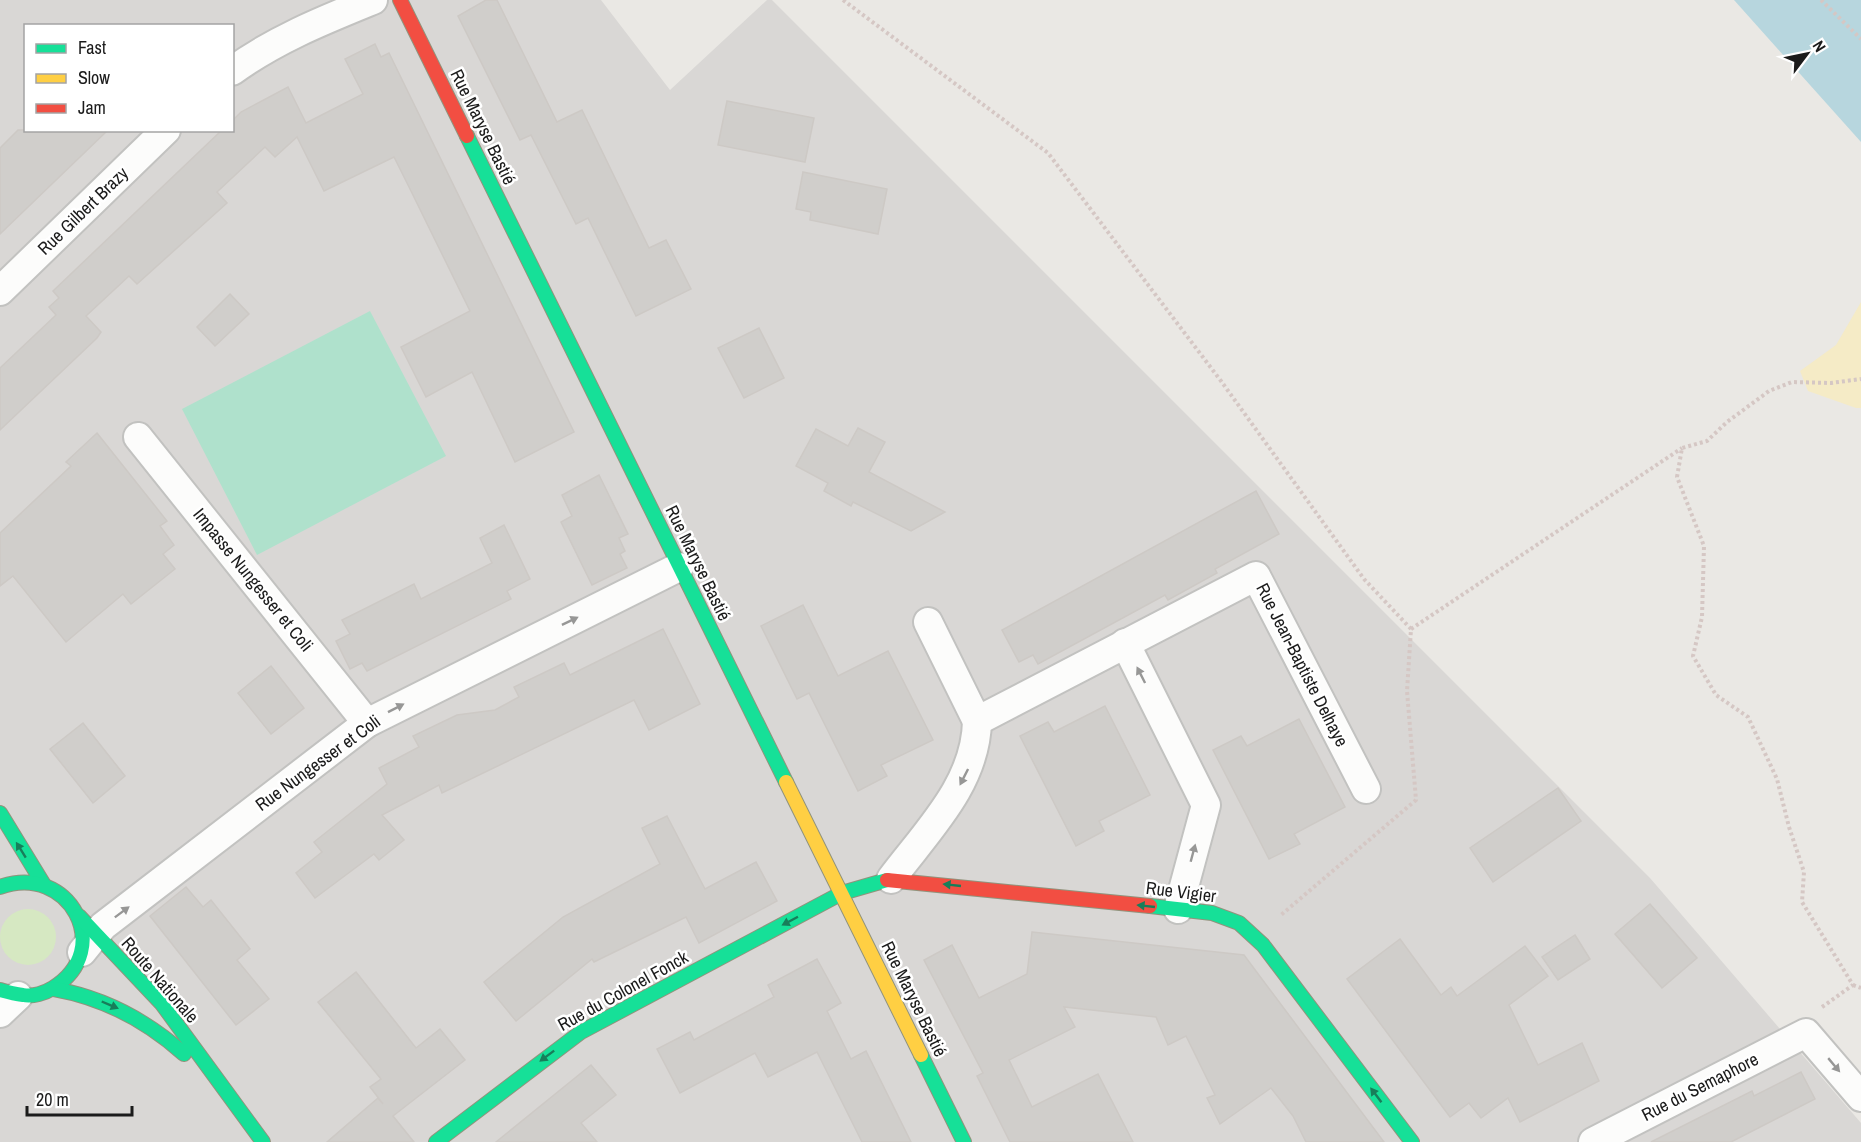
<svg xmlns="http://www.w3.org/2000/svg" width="1861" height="1142" font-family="'Archivo Narrow',sans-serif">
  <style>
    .residential { fill: #d9d7d5; fill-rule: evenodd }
    .grass { fill: #d6e8c2 }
    .sand { fill: #f5ebc6 }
    .pitch { fill: #afe1cc }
    .water { fill: #b7d6de }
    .building { fill: #d0cecb; stroke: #cdc9c5; stroke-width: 1.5 }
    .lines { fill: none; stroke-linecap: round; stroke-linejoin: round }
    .street-casing { stroke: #c2c2c0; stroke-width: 32 }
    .fast-casing { stroke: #91937c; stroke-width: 16 }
    .slow-casing { stroke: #91937c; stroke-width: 16 }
    .jam-casing { stroke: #91937c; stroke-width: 16 }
    .path { stroke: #d5c7c4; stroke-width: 4; stroke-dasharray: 3 3; stroke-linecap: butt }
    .street { stroke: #fcfcfb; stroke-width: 28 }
    .fast { stroke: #16e098; stroke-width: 14 }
    .slow { stroke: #ffcf43; stroke-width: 14 }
    .jam { stroke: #f24e42; stroke-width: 14 }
    .oneway { fill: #979796 }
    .oneway2 { fill: #187e5a }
    .labels { text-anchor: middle; stroke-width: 5; stroke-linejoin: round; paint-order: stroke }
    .street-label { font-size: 18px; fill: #1b1b1b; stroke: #fff }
  </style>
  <rect width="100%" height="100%" fill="#eae8e4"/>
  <path class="residential" d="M0 0H601L670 90 767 0H772L1650 878 1861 1123V1142H0ZM26 26H232V130H26Z"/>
  <circle class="grass" cx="28" cy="937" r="28"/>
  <path class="sand" d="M1861 302V408H1856L1808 391 1800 371 1836 345Z"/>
  <path class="pitch" d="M370 311 446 456 257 555 182 409Z"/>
  <path class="water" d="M1734 0H1861V142Z"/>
  <g class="building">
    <path d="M486 0H497L557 122 582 110 649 248 666 240 691 289 636 316 588 218 576 224 531 135 520 140 458 16Z"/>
    <path d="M375 44 381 57 389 53 574 432 515 462 472 372 426 397 401 347 470 311 408 185 394 157 324 191 297 137 275 157 265 147 217 192 227 203 137 284 129 276 86 316 101 332 97 338 0 430V368L56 315 49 307 59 298 53 291 222 130H232V121L241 112 288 87 306 123 363 94 345 59Z"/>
    <path d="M727 101 814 118 805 162 718 145Z"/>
    <path d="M18 130H108L0 234V148Z"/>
    <path d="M803 172 887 189 878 234 810 220 811 212 796 209Z"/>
    <path d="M230 294 249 314 215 346 197 327Z"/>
    <path d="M759 328 784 378 744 398 718 348Z"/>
    <path d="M858 428 885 442 869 472 945 512 911 531 853 502 851 506 824 491 828 483 796 466 816 429 848 446Z"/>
    <path d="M97 433 167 521 160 526 174 545 163 554 175 569 131 604 123 594 66 642 13 576 0 586V533L71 466 66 462Z"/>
    <path d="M599 475 628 534 619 538 625 551 620 554 627 568 592 585 561 522 572 516 562 495Z"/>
    <path d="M1256 491 1279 534 1215 569 1217 573 1168 600 1165 595 1038 664 1033 655 1019 662 1002 630Z"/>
    <path d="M504 525 530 579 507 591 511 599 367 671 362 663 350 669 336 641 350 634 342 620 414 584 421 599 492 563 480 538Z"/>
    <path d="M803 605 838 676 888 651 933 740 881 765 887 776 858 791 809 693 797 699 761 626Z"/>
    <path d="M663 629 700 704 649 730 634 700 442 793 439 785 382 815 404 840 379 860 374 854 315 898 296 873 322 852 314 842 387 784 379 768 419 747 413 736 457 715 495 710 519 697 514 687 564 663 570 675Z"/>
    <path d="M271 666 304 708 271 734 238 693Z"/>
    <path d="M1105 706 1150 795 1099 821 1104 831 1076 846 1020 736 1048 722 1054 732Z"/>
    <path d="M1299 719 1345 807 1294 834 1300 844 1269 859 1213 750 1241 736 1247 746Z"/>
    <path d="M83 723 125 776 93 803 50 749Z"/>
    <path d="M1558 788 1581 821 1493 882 1470 848Z"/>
    <path d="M667 816 705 889 756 862 777 901 699 943 686 917 594 962 592 959 516 1021 484 982 563 917 660 864 642 828Z"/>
    <path d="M186 887 203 907 211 900 250 949 237 960 269 999 236 1025 150 916Z"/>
    <path d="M1650 904 1697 958 1662 988 1615 934Z"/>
    <path d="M1032 932 1244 955 1384 1142H1306L1293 1116 1271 1088 1220 1124 1207 1098 1215 1095 1186 1036 1168 1045 1156 1017 1064 1007 1075 1027 1009 1060 1032 1107 1098 1074 1133 1142H1010L977 1076 983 1073 924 960 952 945 979 998 1027 974Z"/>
    <path d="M1575 935 1590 959 1558 980 1542 957Z"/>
    <path d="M1400 939 1441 995 1451 987 1457 996 1525 946 1548 976 1509 1005 1538 1065 1582 1043 1599 1081 1520 1122 1508 1098 1481 1118 1469 1103 1450 1117 1347 979Z"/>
    <path d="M817 959 841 1003 827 1011 851 1059 866 1051 911 1142H862L817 1052 768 1077 755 1053 680 1093 657 1049 690 1032 694 1040 774 997 768 985Z"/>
    <path d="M356 972 416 1048 440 1029 465 1060 393 1116 414 1142H327L378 1098 383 1104 370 1087 381 1079 318 1002Z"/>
    <path d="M591 1065 616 1095 581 1123 597 1142H496Z"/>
    <path d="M1801 1072 1815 1099 1731 1142H1651L1752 1091 1754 1096Z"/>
  </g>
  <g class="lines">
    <defs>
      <g id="street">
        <path d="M232 71C276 39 324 20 373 0"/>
        <path d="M0 291 166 130"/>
        <path d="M138 437 367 723"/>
        <path d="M928 622 977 721 1256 576 1366 789"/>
        <path d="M1125 643 1206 805 1178 909"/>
        <path d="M891 879C927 831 976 784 977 721"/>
        <path d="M82 952 103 926 367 723 679 567"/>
        <path d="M0 1013 18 996"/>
        <path d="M1593 1142 1806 1033 1861 1097"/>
      </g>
      <g id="fast">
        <path d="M467 136 786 782"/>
        <path d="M0 813 44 885"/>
        <path d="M0 887C69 862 116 949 53 988 45 993 33 997 23 995 15 994 7 992 0 990"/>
        <path d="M1150 906 1212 913 1239 923 1263 945 1412 1142"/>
        <path d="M79 916 162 1004 263 1142"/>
        <path d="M54 989C105 998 146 1020 184 1054"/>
        <path d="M921 1055 964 1142"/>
        <path d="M436 1142 581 1032 842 893 887 880"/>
      </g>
      <path id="slow" d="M786 782 921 1055"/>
      <g id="jam">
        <path d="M400 0 467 136"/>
        <path d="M887 880 1150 906"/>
      </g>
    </defs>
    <use href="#street" class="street-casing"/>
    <use href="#fast" class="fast-casing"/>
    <use href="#slow" class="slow-casing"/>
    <use href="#jam" class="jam-casing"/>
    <g class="path">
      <path d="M843 0 1048 153 1221 381 1364 579 1411 629 1407 691 1416 800 1281 915"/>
      <path d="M1821 0 1861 39"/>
      <path d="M1411 629 1682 448"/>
      <path d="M1853 985 1861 988"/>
      <path d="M1822 1007 1853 985 1802 902 1804 872 1789 827 1777 779 1748 717 1716 695 1693 656 1702 617 1704 546 1677 477 1682 448 1707 441 1727 422 1769 391 1792 382 1831 383 1861 379"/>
    </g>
    <use href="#street" class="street"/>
    <use href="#fast" class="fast"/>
    <use href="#slow" class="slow"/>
    <use href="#jam" class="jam"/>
  </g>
  <defs><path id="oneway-solid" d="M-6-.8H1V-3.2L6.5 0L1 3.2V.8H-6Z" transform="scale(1.5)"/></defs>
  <g class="oneway">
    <use href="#oneway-solid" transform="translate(570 621) rotate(-26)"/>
    <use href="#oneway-solid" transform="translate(1141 675) rotate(-117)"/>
    <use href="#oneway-solid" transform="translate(396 708) rotate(-27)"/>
    <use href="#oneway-solid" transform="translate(964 777) rotate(117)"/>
    <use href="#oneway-solid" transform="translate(1193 853) rotate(-75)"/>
    <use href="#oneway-solid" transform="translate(122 912) rotate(-37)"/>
    <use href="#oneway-solid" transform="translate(1834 1065) rotate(50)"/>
  </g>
  <g class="oneway2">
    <use href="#oneway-solid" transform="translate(21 850) rotate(-122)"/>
    <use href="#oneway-solid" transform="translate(952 885) rotate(-174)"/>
    <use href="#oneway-solid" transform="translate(1146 906) rotate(-174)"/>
    <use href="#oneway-solid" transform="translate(790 921) rotate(152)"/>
    <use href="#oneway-solid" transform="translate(110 1005) rotate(23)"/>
    <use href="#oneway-solid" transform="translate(547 1056) rotate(143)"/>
    <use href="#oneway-solid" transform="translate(1376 1095) rotate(-127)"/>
  </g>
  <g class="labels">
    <g class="street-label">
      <text transform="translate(483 127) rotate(64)" y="6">Rue Maryse Bastié</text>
      <text transform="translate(83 211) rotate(-44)" y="6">Rue Gilbert Brazy</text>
      <text transform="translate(698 563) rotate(64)" y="6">Rue Maryse Bastié</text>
      <text transform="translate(253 580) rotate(51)" y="6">Impasse Nungesser et Coli</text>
      <text transform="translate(1302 665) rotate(63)" y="6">Rue Jean-Baptiste Delhaye</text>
      <text transform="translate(318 763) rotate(-36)" y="6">Rue Nungesser et Coli</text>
      <text transform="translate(1181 892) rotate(7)" y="6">Rue Vigier</text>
      <text transform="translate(160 980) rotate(49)" y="6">Route Nationale</text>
      <text transform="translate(623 991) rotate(-29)" y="6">Rue du Colonel Fonck</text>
      <text transform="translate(914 999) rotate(64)" y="6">Rue Maryse Bastié</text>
      <text transform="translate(1700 1087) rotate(-27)" y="6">Rue du Semaphore</text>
    </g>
  </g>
  <rect x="24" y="24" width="210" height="108" fill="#ffffff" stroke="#a4a4a4" stroke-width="1.5"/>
  <rect x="36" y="44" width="30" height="9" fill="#16e098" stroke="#a4a4a4" stroke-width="1.5"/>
  <text x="78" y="54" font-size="18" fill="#1b1b1b">Fast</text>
  <rect x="36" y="74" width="30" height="9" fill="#ffcf43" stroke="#a4a4a4" stroke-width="1.5"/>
  <text x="78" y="84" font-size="18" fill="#1b1b1b">Slow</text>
  <rect x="36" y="104" width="30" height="9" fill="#f24e42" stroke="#a4a4a4" stroke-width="1.5"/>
  <text x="78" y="114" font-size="18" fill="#1b1b1b">Jam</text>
  <g transform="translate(1807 54) rotate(58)" stroke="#ffffff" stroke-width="4.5" paint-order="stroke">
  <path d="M0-4.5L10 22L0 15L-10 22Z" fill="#1b1b1b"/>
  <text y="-9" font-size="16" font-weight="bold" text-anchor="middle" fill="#1b1b1b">N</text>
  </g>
  <path d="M27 1106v9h105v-9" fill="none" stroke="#1b1b1b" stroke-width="3"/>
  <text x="36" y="1106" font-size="18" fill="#1b1b1b" stroke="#ffffff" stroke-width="4.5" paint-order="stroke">20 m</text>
</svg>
